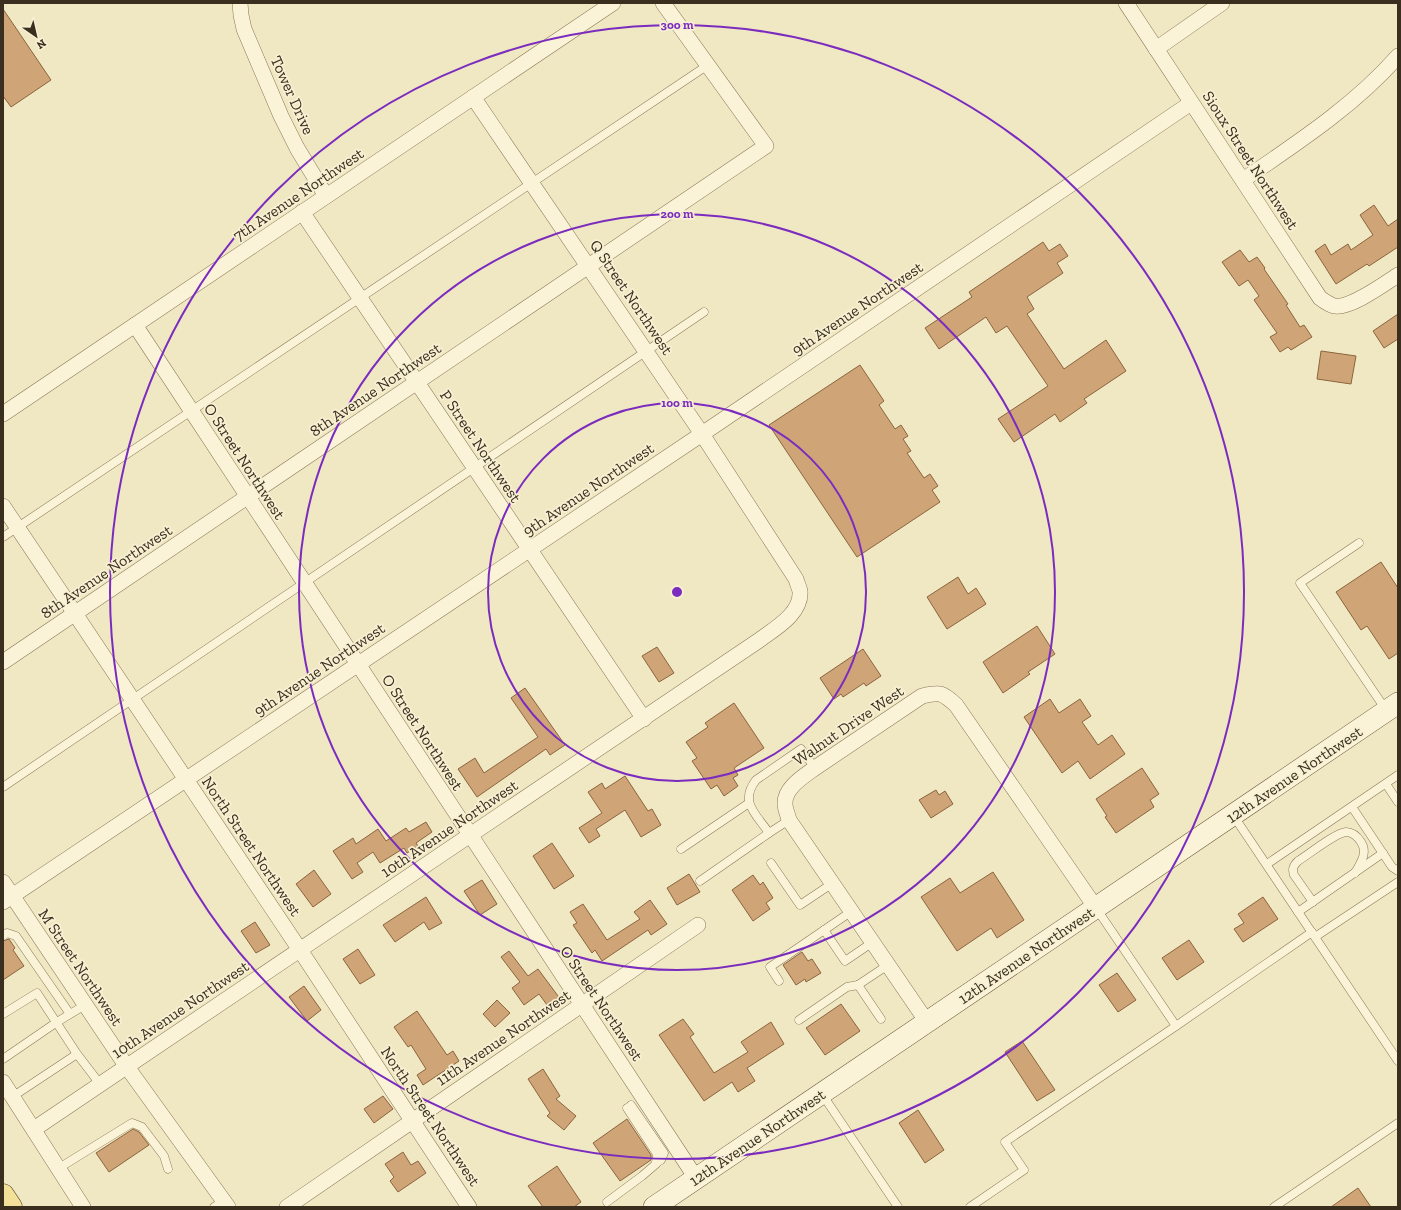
<svg xmlns="http://www.w3.org/2000/svg" width="1401" height="1210" font-family="'Zilla Slab',serif">
  <style>
    .building { fill: #cfa577; stroke: #8b643e }
    .lines { fill: none; stroke-linecap: round; stroke-linejoin: round }
    .lane-casing { stroke: #8b7859; stroke-width: 9 }
    .street-casing { stroke: #8b7859; stroke-width: 16 }
    .secondary-casing { stroke: #6d593c; stroke-width: 22 }
    .primary-casing { stroke: #58462d; stroke-width: 23 }
    .lane { stroke: #faf3d7; stroke-width: 8 }
    .street { stroke: #faf3d7; stroke-width: 15 }
    .secondary { stroke: #faf3d7; stroke-width: 21 }
    .primary { stroke: #f4e199; stroke-width: 22 }
    .ring { fill: none; stroke: #7b2cbf; stroke-width: 2 }
    .labels { text-anchor: middle; stroke-width: 3.5; stroke-linejoin: round; paint-order: stroke }
    .street-label { font-size: 16px; fill: #3a2e1e; stroke: #f7f0d3 }
    .centre { fill: #7b2cbf; stroke: #f7f0d3; stroke-width: 2 }
    .ring-label { font-size: 12px; text-anchor: middle; font-weight: bold; fill: #7b2cbf; stroke: #f7f0d3; stroke-width: 3.5; stroke-linejoin: round; paint-order: stroke }
  </style>
  <rect width="100%" height="100%" fill="#f0e7c3"/>
  <g class="building">
    <path d="M3 9 51 80 11 107 3 96Z"/>
    <path d="M1374 205 1388 226 1398 219V247L1369 266 1367 264 1336 284 1315 251 1325 244 1331 255 1348 244 1351 250 1373 235 1360 215Z"/>
    <path d="M1043 242 1049 251 1060 244 1068 256 1057 263 1063 273 1027 297 1034 309 1027 314 1064 369 1106 340 1126 371 1084 399 1087 403 1060 422 1055 414 1014 442 998 419 1048 386 1007 326 996 333 986 317 939 349 925 328 972 297 969 292Z"/>
    <path d="M1240 250 1249 262 1257 257 1265 268 1264 269 1288 304 1286 305 1300 327 1304 325 1312 337 1291 350 1288 347 1280 352 1270 337 1277 333 1254 300 1259 296 1248 280 1239 286 1222 262Z"/>
    <path d="M1398 314V339L1384 348 1373 331Z"/>
    <path d="M1321 351 1356 356 1351 384 1317 379Z"/>
    <path d="M860 365 884 401 879 405 895 429 901 425 908 436 903 439 911 451 907 453 924 478 930 474 938 486 932 490 940 502 857 557 769 425Z"/>
    <path d="M1381 562 1398 588V653L1389 659 1367 626 1361 630 1336 592Z"/>
    <path d="M958 577 968 594 976 588 986 604 947 629 927 597Z"/>
    <path d="M1037 626 1055 654 1028 672 1030 674 1003 693 983 662Z"/>
    <path d="M657 647 674 673 659 682 642 656Z"/>
    <path d="M863 649 881 676 866 686 864 683 843 697 841 694 834 699 820 678Z"/>
    <path d="M525 688 565 745 550 755 546 749 477 797 458 769 475 758 484 773 538 737 511 698Z"/>
    <path d="M1050 699 1059 713 1080 699 1091 716 1082 722 1098 745 1112 735 1125 754 1090 779 1078 761 1062 773 1024 717Z"/>
    <path d="M734 703 764 748 734 768 738 775 733 778 738 786 724 796 717 785 711 789 692 761 697 758 686 742 708 727 705 723Z"/>
    <path d="M1142 768 1159 794 1150 800 1154 807 1116 833 1105 817 1107 816 1096 799Z"/>
    <path d="M625 776 648 811 652 809 661 825 641 837 625 810 596 829 600 836 589 843 579 828 602 813 588 792 602 783 605 789Z"/>
    <path d="M936 790 939 795 945 791 953 804 931 818 919 800Z"/>
    <path d="M426 822 432 832 416 843 418 846 407 853 404 848 380 863 373 852 357 863 363 872 352 879 333 851 353 838 356 844 378 829 386 841 406 828 409 832Z"/>
    <path d="M552 843 574 876 554 889 533 856Z"/>
    <path d="M314 870 331 894 313 907 296 884Z"/>
    <path d="M993 872 1024 920 997 938 991 928 957 951 921 897 950 878 960 893Z"/>
    <path d="M689 874 700 892 677 905 667 888Z"/>
    <path d="M753 875 760 885 763 882 773 898 766 903 770 909 753 921 732 890Z"/>
    <path d="M482 880 497 904 480 915 464 891Z"/>
    <path d="M426 897 442 923 429 930 424 922 395 942 383 925Z"/>
    <path d="M1263 897 1278 919 1243 942 1234 929 1244 923 1238 914Z"/>
    <path d="M650 900 667 924 651 935 648 930 602 961 595 950 592 953 573 925 577 923 570 912 583 904 607 940 640 919 634 912Z"/>
    <path d="M255 922 270 945 256 953 241 931Z"/>
    <path d="M9 939 15 948 13 950 24 966 3 980V941Z"/>
    <path d="M1189 940 1204 962 1177 980 1162 958Z"/>
    <path d="M358 949 375 975 360 984 343 959Z"/>
    <path d="M509 951 528 976 538 969 561 1000 550 1009 539 994 524 1005 512 988 520 982 501 957Z"/>
    <path d="M802 952 808 961 812 959 821 973 806 982 805 979 796 985 783 965Z"/>
    <path d="M1117 973 1136 1000 1118 1012 1099 985Z"/>
    <path d="M304 986 321 1010 307 1021 289 997Z"/>
    <path d="M497 1000 510 1013 495 1027 483 1014Z"/>
    <path d="M841 1004 860 1031 825 1055 806 1028Z"/>
    <path d="M417 1011 447 1055 453 1051 459 1061 423 1085 417 1075 426 1069 411 1045 408 1047 394 1027Z"/>
    <path d="M683 1019 694 1034 690 1037 714 1073 748 1052 741 1042 771 1022 784 1044 747 1068 755 1081 738 1092 732 1082 704 1101 659 1035Z"/>
    <path d="M1022 1041 1055 1090 1037 1101 1005 1052Z"/>
    <path d="M543 1069 560 1096 556 1099 576 1116 564 1130 547 1116 550 1113 528 1079Z"/>
    <path d="M383 1096 393 1109 374 1123 364 1109Z"/>
    <path d="M918 1110 944 1150 925 1163 899 1123Z"/>
    <path d="M627 1119 651 1155V1160L620 1181 593 1143Z"/>
    <path d="M133 1129 139 1132 149 1145 109 1172 96 1153Z"/>
    <path d="M403 1152 411 1165 418 1161 426 1173 398 1192 390 1181 394 1177 385 1164Z"/>
    <path d="M557 1166 581 1202 574 1207H543L528 1186Z"/>
    <path d="M1358 1188 1371 1207H1331Z"/>
  </g>
  <g class="lines">
    <defs>
      <g id="lane">
        <path d="M3 537 708 65"/>
        <path d="M1359 543 1300 583 1386 710"/>
        <path d="M1386 784 1398 802"/>
        <path d="M3 787 704 312"/>
        <path d="M1352 807 1392 867 1398 871"/>
        <path d="M1233 815 1398 1061"/>
        <path d="M789 820 769 833C756 814 739 802 756 780L801 749 815 768"/>
        <path d="M681 849 749 803"/>
        <path d="M771 863 800 905 833 883"/>
        <path d="M1267 864 1398 775"/>
        <path d="M700 881 769 833"/>
        <path d="M1313 902 1294 875C1292 869 1293 866 1298 861 1308 855 1335 833 1346 832 1353 832 1357 836 1361 842 1368 853 1361 862 1355 873"/>
        <path d="M1298 912 1383 853"/>
        <path d="M824 930 845 961 873 942"/>
        <path d="M3 936 7 933 16 936 70 1014"/>
        <path d="M1315 937 1398 882"/>
        <path d="M779 981 770 967 852 911"/>
        <path d="M3 1014 37 993 77 1054 100 1084"/>
        <path d="M881 1019 858 985 888 965"/>
        <path d="M799 1020 847 987 858 985"/>
        <path d="M1176 1026 1312 932"/>
        <path d="M3 1059 57 1022 85 1005"/>
        <path d="M822 1094 898 1207"/>
        <path d="M12 1097 77 1054"/>
        <path d="M631 1105 664 1153 661 1160 656 1163"/>
        <path d="M59 1168 132 1123 142 1127 164 1156 168 1169"/>
        <path d="M607 1202 642 1176 656 1164 657 1154 627 1108"/>
        <path d="M214 1207 223 1201"/>
        <path d="M970 1207 1024 1170 1005 1142 1176 1026 1096 908"/>
        <path d="M1274 1207 1398 1123"/>
      </g>
      <g id="street">
        <path d="M240 3 241 15 244 29 281 116 297 148 326 196"/>
        <path d="M1126 3 1320 298C1324 301 1328 304 1334 306 1350 309 1384 284 1398 275"/>
        <path d="M1156 49 1222 3"/>
        <path d="M1243 180C1297 143 1354 106 1398 56"/>
        <path d="M302 212 644 719"/>
        <path d="M135 325 696 1178"/>
        <path d="M3 414 613 3"/>
        <path d="M3 506 300 950 469 1207"/>
        <path d="M3 662 766 146 663 3"/>
        <path d="M3 882 127 1067 228 1207"/>
        <path d="M3 902 702 434 1191 103"/>
        <path d="M927 1022 789 820C788 815 785 809 785 804 784 788 804 776 815 768L922 696C940 692 942 692 956 705L1096 908"/>
        <path d="M3 1082 83 1207"/>
        <path d="M34 1129 758 641C774 629 802 614 800 591 799 587 797 583 796 579L702 434 473 97"/>
        <path d="M287 1207 698 925"/>
      </g>
      <path id="secondary" d="M654 1207 1398 703"/>
      <path id="primary" d="M3 1195 11 1207"/>
    </defs>
    <use href="#lane" class="lane-casing"/>
    <use href="#street" class="street-casing"/>
    <use href="#secondary" class="secondary-casing"/>
    <use href="#primary" class="primary-casing"/>
    <use href="#lane" class="lane"/>
    <use href="#street" class="street"/>
    <use href="#secondary" class="secondary"/>
    <use href="#primary" class="primary"/>
  </g>
  <g class="ring">
    <circle cx="677" cy="592" r="189"/>
    <circle cx="677" cy="592" r="378"/>
    <circle cx="677" cy="592" r="567"/>
  </g>
  <g class="labels">
    <g class="street-label">
      <text transform="translate(293 95) rotate(66)" y="6">Tower Drive</text>
      <text transform="translate(1251 160) rotate(57)" y="6">Sioux Street Northwest</text>
      <text transform="translate(298 194) rotate(-34)" y="6">7th Avenue Northwest</text>
      <text transform="translate(632 297) rotate(56)" y="6">Q Street Northwest</text>
      <text transform="translate(857 308) rotate(-34)" y="6">9th Avenue Northwest</text>
      <text transform="translate(375 389) rotate(-34)" y="6">8th Avenue Northwest</text>
      <text transform="translate(481 446) rotate(56)" y="6">P Street Northwest</text>
      <text transform="translate(245 461) rotate(57)" y="6">O Street Northwest</text>
      <text transform="translate(588 489) rotate(-34)" y="6">9th Avenue Northwest</text>
      <text transform="translate(106 571) rotate(-34)" y="6">8th Avenue Northwest</text>
      <text transform="translate(319 669) rotate(-34)" y="6">9th Avenue Northwest</text>
      <text transform="translate(848 725) rotate(-34)" y="6">Walnut Drive West</text>
      <text transform="translate(423 732) rotate(57)" y="6">O Street Northwest</text>
      <text transform="translate(1294 774) rotate(-34)" y="6">12th Avenue Northwest</text>
      <text transform="translate(449 828) rotate(-34)" y="6">10th Avenue Northwest</text>
      <text transform="translate(252 846) rotate(56)" y="6">North Street Northwest</text>
      <text transform="translate(1026 955) rotate(-34)" y="6">12th Avenue Northwest</text>
      <text transform="translate(81 967) rotate(56)" y="6">M Street Northwest</text>
      <text transform="translate(602 1003) rotate(56)" y="6">O Street Northwest</text>
      <text transform="translate(180 1009) rotate(-34)" y="6">10th Avenue Northwest</text>
      <text transform="translate(503 1037) rotate(-34)" y="6">11th Avenue Northwest</text>
      <text transform="translate(431 1116) rotate(56)" y="6">North Street Northwest</text>
      <text transform="translate(757 1137) rotate(-34)" y="6">12th Avenue Northwest</text>
    </g>
  </g>
  <circle cx="677" cy="592" r="6" class="centre"/>
  <g class="ring-label">
    <text x="677" y="29">300 m</text>
    <text x="677" y="218">200 m</text>
    <text x="677" y="407">100 m</text>
  </g>
  <rect width="1401" height="1210" fill="none" stroke="#3a2e1e" stroke-width="8"/>
  <g transform="translate(36 36) rotate(146)" stroke="#f7f0d3" stroke-width="3" paint-order="stroke">
  <path d="M0-3L7 15L0 10L-7 15Z" fill="#3a2e1e"/>
  <text y="-6" font-size="11" font-weight="bold" text-anchor="middle" fill="#3a2e1e">N</text>
  </g>
</svg>
